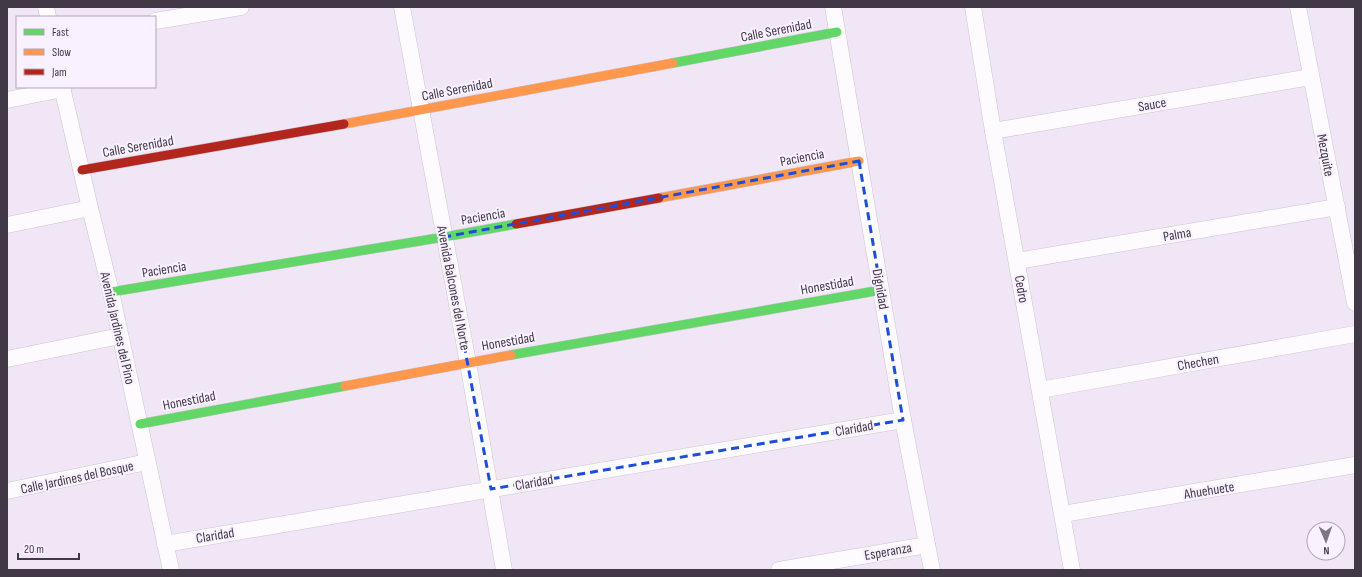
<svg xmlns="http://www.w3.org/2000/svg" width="1362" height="577" font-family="'Sofia Sans Condensed',sans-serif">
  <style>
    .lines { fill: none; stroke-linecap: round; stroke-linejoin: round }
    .street-casing { stroke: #cdc4d1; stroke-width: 17 }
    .fast-casing { stroke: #cdc4d1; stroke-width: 10 }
    .slow-casing { stroke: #cdc4d1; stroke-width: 10 }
    .jam-casing { stroke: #cdc4d1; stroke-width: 10 }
    .street { stroke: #fdfbfe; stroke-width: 16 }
    .fast { stroke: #63d668; stroke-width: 9 }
    .slow { stroke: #ff974d; stroke-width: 9 }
    .jam { stroke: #b3261e; stroke-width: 9 }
    .marked { fill: none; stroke: #1d4ed8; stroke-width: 3; stroke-dasharray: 8 5; stroke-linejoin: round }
    .labels { text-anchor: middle; stroke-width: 4; stroke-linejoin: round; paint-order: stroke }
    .street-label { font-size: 14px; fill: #413946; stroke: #f9f1ff }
  </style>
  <rect width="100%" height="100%" fill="#f0e6f5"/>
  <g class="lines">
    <defs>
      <g id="street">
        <path d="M46 7 48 17"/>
        <path d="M402 7 468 363 504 570"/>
        <path d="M833 7 903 420 932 570"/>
        <path d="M973 7 993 131 1072 570"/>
        <path d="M1298 7 1355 303"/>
        <path d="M155 21 241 7"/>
        <path d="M62 87 90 208 111 292 171 570"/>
        <path d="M7 100 63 89"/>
        <path d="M993 131 1311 77"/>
        <path d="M7 225 90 208"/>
        <path d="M1017 261 1337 207"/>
        <path d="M7 359 120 336"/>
        <path d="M1040 390 1355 334"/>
        <path d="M7 491 147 462"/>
        <path d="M1063 514 1355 465"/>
        <path d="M165 544 903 420"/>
        <path d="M779 570 927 545"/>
      </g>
      <g id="fast">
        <path d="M673 63 837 32"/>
        <path d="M111 292 444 237 516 224"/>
        <path d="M511 355 881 290"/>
        <path d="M140 424 345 386"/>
      </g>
      <g id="slow">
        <path d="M344 124 673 63"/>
        <path d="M659 198 859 161"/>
        <path d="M345 386 511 355"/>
      </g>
      <g id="jam">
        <path d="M82 170 344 124"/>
        <path d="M516 224 659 198"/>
      </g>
    </defs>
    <use href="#street" class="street-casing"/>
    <use href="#fast" class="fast-casing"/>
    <use href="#slow" class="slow-casing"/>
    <use href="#jam" class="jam-casing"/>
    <use href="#street" class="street"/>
    <use href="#fast" class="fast"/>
    <use href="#slow" class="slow"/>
    <use href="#jam" class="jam"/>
  </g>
  <path class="marked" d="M859 161 903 420 491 489 444 237Z"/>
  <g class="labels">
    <g class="street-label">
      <text transform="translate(776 30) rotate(-11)" y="5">Calle Serenidad</text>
      <text transform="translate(457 89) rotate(-11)" y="5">Calle Serenidad</text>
      <text transform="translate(1152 104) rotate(-10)" y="5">Sauce</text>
      <text transform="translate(138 146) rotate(-10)" y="5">Calle Serenidad</text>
      <text transform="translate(1326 155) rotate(79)" y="5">Mezquite</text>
      <text transform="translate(802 157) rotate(-11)" y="5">Paciencia</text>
      <text transform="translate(483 216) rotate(-10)" y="5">Paciencia</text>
      <text transform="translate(1177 234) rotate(-10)" y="5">Palma</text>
      <text transform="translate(164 269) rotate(-9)" y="5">Paciencia</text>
      <text transform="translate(827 285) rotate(-10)" y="5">Honestidad</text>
      <text transform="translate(454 288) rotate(79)" y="5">Avenida Balcones del Norte</text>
      <text transform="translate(881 289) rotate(80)" y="5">Dignidad</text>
      <text transform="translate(1022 289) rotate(80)" y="5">Cedro</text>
      <text transform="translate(118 328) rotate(77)" y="5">Avenida Jardines del Pino</text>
      <text transform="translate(508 341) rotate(-10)" y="5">Honestidad</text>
      <text transform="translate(1198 362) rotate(-10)" y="5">Chechen</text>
      <text transform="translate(189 400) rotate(-11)" y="5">Honestidad</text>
      <text transform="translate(854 428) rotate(-10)" y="5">Claridad</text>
      <text transform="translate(77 477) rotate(-12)" y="5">Calle Jardines del Bosque</text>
      <text transform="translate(534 482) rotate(-10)" y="5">Claridad</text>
      <text transform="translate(1209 490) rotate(-9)" y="5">Ahuehuete</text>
      <text transform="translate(215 535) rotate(-9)" y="5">Claridad</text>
      <text transform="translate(888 551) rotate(-10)" y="5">Esperanza</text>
    </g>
  </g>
  <rect width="1362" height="577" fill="none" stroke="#413946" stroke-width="16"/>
  <rect x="16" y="16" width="140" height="72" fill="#f9f1ff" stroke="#afa7b5"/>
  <rect x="24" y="29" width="20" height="6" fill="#63d668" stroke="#afa7b5"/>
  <text x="52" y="36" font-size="12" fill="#413946">Fast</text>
  <rect x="24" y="49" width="20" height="6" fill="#ff974d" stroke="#afa7b5"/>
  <text x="52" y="56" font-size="12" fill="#413946">Slow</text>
  <rect x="24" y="69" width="20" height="6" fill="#b3261e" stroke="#afa7b5"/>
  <text x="52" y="76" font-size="12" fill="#413946">Jam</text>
  <g transform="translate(1326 541) rotate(178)"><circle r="19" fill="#f9f1ff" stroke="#afa7b5"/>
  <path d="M0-3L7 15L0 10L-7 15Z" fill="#7e7683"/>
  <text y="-6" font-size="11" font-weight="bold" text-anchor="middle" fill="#413946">N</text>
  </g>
  <path d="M18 553v6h61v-6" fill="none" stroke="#413946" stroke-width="2"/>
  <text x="24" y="553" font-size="12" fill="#413946" stroke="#f9f1ff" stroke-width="3" paint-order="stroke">20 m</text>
</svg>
